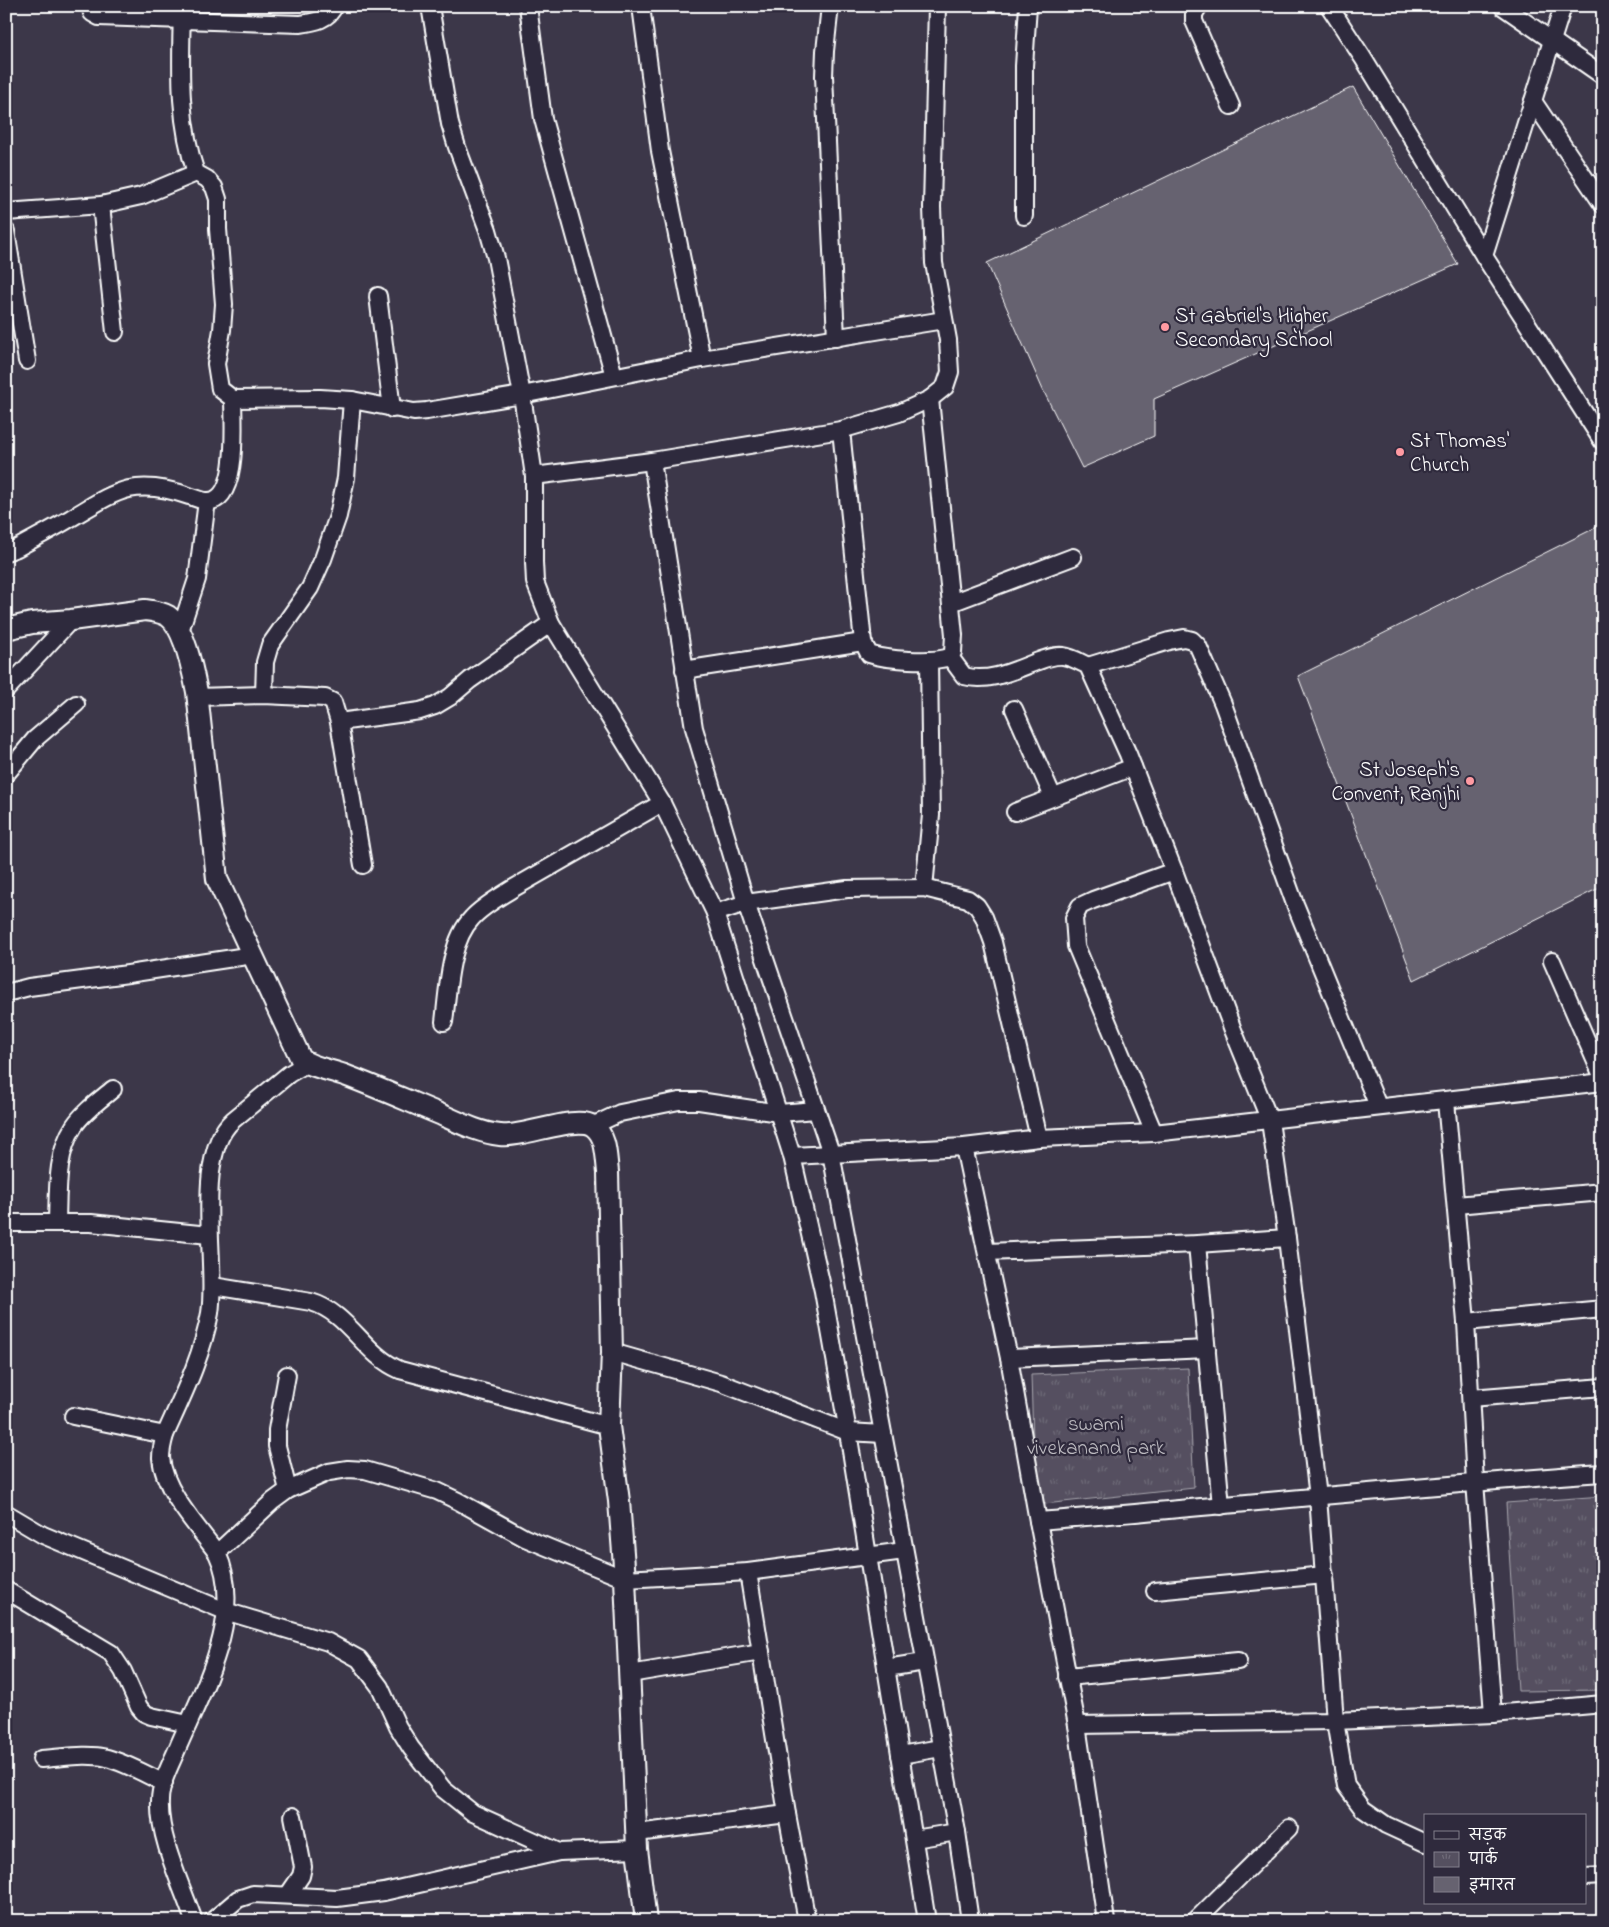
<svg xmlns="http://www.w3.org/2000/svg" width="1609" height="1927" font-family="'Indie Flower','Playpen Sans Deva',sans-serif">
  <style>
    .park { fill: url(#park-tufts); stroke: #aaa8b0 }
    .building { fill: #666270; stroke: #fff }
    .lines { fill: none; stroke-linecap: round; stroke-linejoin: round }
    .minor-casing { stroke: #fff; stroke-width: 20 }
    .tertiary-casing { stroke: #fff; stroke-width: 24 }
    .minor { stroke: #2f2a3d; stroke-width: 16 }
    .tertiary { stroke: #2f2a3d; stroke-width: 20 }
    .poi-dot { fill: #ff9aa2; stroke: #2f2a3d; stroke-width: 2 }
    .labels { text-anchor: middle; stroke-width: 4.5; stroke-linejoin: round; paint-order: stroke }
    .poi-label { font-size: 21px; fill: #fff; stroke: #2f2a3d; text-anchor: start }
    .park-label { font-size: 21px; fill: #bbb9bf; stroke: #2f2a3d }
  </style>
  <defs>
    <pattern id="park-tufts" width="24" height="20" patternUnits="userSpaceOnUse" patternTransform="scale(1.25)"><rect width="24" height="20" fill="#555060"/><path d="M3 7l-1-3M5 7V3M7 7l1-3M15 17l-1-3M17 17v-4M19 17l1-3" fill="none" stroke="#6e6a78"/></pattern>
  </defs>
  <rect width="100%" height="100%" fill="#3c3749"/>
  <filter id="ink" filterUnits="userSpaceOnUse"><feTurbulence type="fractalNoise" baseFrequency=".02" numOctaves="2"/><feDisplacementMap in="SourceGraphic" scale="10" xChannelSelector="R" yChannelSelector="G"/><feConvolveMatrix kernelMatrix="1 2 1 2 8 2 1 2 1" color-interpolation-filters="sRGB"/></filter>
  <g filter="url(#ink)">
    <g class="park">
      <path d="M1188 1368 1194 1488 1035 1505 1031 1375Z"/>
      <path d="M1603 1496V1690L1518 1691 1506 1503Z"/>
    </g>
    <g class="building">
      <path d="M1353 87 1458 264 1154 399V436L1082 468 1043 390 987 263Z"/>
      <path d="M1603 524V886L1414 980 1298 676Z"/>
    </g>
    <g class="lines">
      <defs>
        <g id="minor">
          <path d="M90 6 92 13 99 17 300 24C313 22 329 20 334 6"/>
          <path d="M182 6C181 64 177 117 196 173L207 179 214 187 218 199V229L224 304 222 330 216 364 220 389 233 399 320 398 352 400 414 412 427 411 522 395 702 359 944 320"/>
          <path d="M430 6 450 124 457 147 488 230 496 258 522 395 534 476V562L535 582 551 623 662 803 715 913 792 1156 823 1291 848 1432 927 1921"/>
          <path d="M528 6 543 119 614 376"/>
          <path d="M641 6 660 151 702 359"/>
          <path d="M830 6 825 51 824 76 836 338"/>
          <path d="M1199 6 1194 14V21L1231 106"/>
          <path d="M1329 6 1363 58 1484 256 1603 442"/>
          <path d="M1502 6 1603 76"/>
          <path d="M1533 101 1603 205"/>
          <path d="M101 205 115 332"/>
          <path d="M6 212 101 205 141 196 196 173"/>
          <path d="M1024 216V66L1028 6"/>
          <path d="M6 231 27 361"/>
          <path d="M1484 256 1563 6"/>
          <path d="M378 296 392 409"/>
          <path d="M841 430 863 642 869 654C887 660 931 663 950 657L953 652 954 635 930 399"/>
          <path d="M652 461 694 728 746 903 831 1153 957 1832 970 1921"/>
          <path d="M534 476 652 461 841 430 899 413 930 399 945 387 950 372 948 340 934 263 932 207 937 6"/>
          <path d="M6 552 17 548C35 538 53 529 71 518 89 508 108 494 129 489 149 485 169 489 189 496 194 497 201 501 207 501 240 503 233 419 233 399"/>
          <path d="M951 603 1073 557"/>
          <path d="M180 631 197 579 207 501"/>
          <path d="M950 657 964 676C988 683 1013 671 1036 662 1044 659 1053 655 1063 656 1072 657 1080 662 1088 666L1128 754 1174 871 1233 1030 1270 1121 1287 1238 1318 1497 1335 1721 1346 1786 1363 1809 1386 1825 1425 1843"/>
          <path d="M1088 666 1169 641 1184 638 1192 640 1198 646 1223 704 1295 904 1378 1106"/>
          <path d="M684 670 863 642"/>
          <path d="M6 690 71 620"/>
          <path d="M264 695 265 662 270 645 310 588 323 559 338 516 346 478 352 400"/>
          <path d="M197 697 264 695 325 698 333 702 339 722 363 865"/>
          <path d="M1014 709 1053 797"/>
          <path d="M339 722 420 711 435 706 450 697 470 680 551 623"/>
          <path d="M6 774 35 739 76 704"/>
          <path d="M1015 812 1133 767"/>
          <path d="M924 888 931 815 929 660"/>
          <path d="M715 913 746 903 847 889 924 888 968 899 977 906 984 917 993 942 1039 1138"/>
          <path d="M1552 961 1603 1078"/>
          <path d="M6 993 29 987 128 974 253 955"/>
          <path d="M444 1022C448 991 449 942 472 918 483 906 498 898 512 889L662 803"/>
          <path d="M1446 1101 1466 1322 1475 1482 1493 1714"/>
          <path d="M592 1126 620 1113 679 1101H699L779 1113 816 1110"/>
          <path d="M1154 1133 1076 946 1074 918 1080 906 1093 900 1174 871"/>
          <path d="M964 1147 1009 1358 1038 1521C1226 1506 1414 1486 1603 1473"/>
          <path d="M792 1156 964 1147 1039 1138 1154 1133 1603 1082"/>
          <path d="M1456 1205 1603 1192"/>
          <path d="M6 1223H91L209 1235"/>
          <path d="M57 1223C58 1192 56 1153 74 1126 84 1111 100 1100 113 1089"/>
          <path d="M1197 1244 1221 1506"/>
          <path d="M987 1252 1197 1244 1287 1238"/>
          <path d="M213 1286 311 1302C349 1313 364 1355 400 1370L609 1426"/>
          <path d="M1466 1322 1603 1309"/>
          <path d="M612 1352 721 1383 848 1432 883 1434"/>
          <path d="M1009 1358 1207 1349"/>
          <path d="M287 1375 277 1430V1446L288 1490"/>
          <path d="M1471 1398 1603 1387"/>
          <path d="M73 1416 165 1435"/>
          <path d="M6 1513 43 1535 225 1611 328 1642 359 1659 380 1687 398 1727 411 1748 443 1789 473 1813 559 1852"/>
          <path d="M1038 1521 1077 1725 1106 1921"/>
          <path d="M217 1553 273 1501 288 1490 329 1472 348 1469 365 1470 437 1491 458 1501 525 1538 625 1579 748 1572 904 1551"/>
          <path d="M748 1572 787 1814 807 1921"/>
          <path d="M6 1590 111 1653 123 1671 139 1707 144 1713 151 1716 188 1724"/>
          <path d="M1155 1591 1325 1575"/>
          <path d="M886 1668 925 1662"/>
          <path d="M630 1674 761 1652"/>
          <path d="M1067 1677 1238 1661"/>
          <path d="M1077 1725 1335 1721 1493 1714 1603 1704"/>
          <path d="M900 1755 941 1748"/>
          <path d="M41 1759C62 1758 86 1753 107 1758 126 1763 145 1774 164 1783"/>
          <path d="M637 1833 787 1814"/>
          <path d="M914 1839 957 1832"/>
          <path d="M1585 1877 1603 1876"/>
          <path d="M288 1895 301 1876 303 1867 293 1816"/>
          <path d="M194 1921C182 1886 158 1837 160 1801 160 1783 171 1764 178 1747 202 1691 246 1614 217 1553 198 1527 164 1491 161 1458 161 1451 163 1442 165 1435 183 1395 202 1357 210 1313 218 1264 192 1156 233 1120L289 1074 306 1064"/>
          <path d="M212 1921 238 1899 253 1894 337 1898 384 1892 559 1852 637 1849"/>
          <path d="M1195 1921 1289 1828"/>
        </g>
        <path id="tertiary" d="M6 629 32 623 71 620 145 610C154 611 161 612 168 616 185 628 193 672 197 692L217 879 301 1059C312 1068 333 1070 347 1076 379 1088 410 1102 442 1115 460 1123 480 1133 500 1135 523 1138 576 1114 593 1126 607 1136 606 1157 608 1172L612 1352 609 1426 619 1501 625 1579 637 1849 646 1921"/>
      </defs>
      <use href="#minor" class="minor-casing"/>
      <use href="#tertiary" class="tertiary-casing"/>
      <use href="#minor" class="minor"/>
      <use href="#tertiary" class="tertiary"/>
    </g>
  </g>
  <g class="poi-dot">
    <circle cx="1165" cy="327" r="5"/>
    <circle cx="1400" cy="452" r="5"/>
    <circle cx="1470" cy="781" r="5"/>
  </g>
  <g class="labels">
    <g class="poi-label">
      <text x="1175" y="322">St Gabriel's Higher<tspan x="1175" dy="24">Secondary School</tspan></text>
      <text x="1410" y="447">St Thomas'<tspan x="1410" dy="24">Church</tspan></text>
      <text x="1460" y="776" text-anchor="end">St Joseph's<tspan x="1460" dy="24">Convent, Ranjhi</tspan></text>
    </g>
    <g class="park-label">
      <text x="1096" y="1430">swami<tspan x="1096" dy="24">vivekanand park</tspan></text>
    </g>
  </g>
  <rect width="1609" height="1927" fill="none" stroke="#2f2a3d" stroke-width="25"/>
  <rect x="12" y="12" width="1584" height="1902" fill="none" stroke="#fff" stroke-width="2" filter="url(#ink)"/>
  <rect x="1424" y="1814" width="162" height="90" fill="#2f2a3d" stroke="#827f8b"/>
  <rect x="1434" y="1831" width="25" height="8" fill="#2f2a3d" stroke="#827f8b"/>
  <text x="1469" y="1840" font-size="15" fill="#ffffff">सड़क</text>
  <rect x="1434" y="1852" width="25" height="15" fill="url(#park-tufts)" stroke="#827f8b"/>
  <text x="1469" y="1864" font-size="15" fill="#ffffff">पार्क</text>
  <rect x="1434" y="1877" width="25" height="15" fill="#666270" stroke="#827f8b"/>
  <text x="1469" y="1890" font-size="15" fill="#ffffff">इमारत</text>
</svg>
